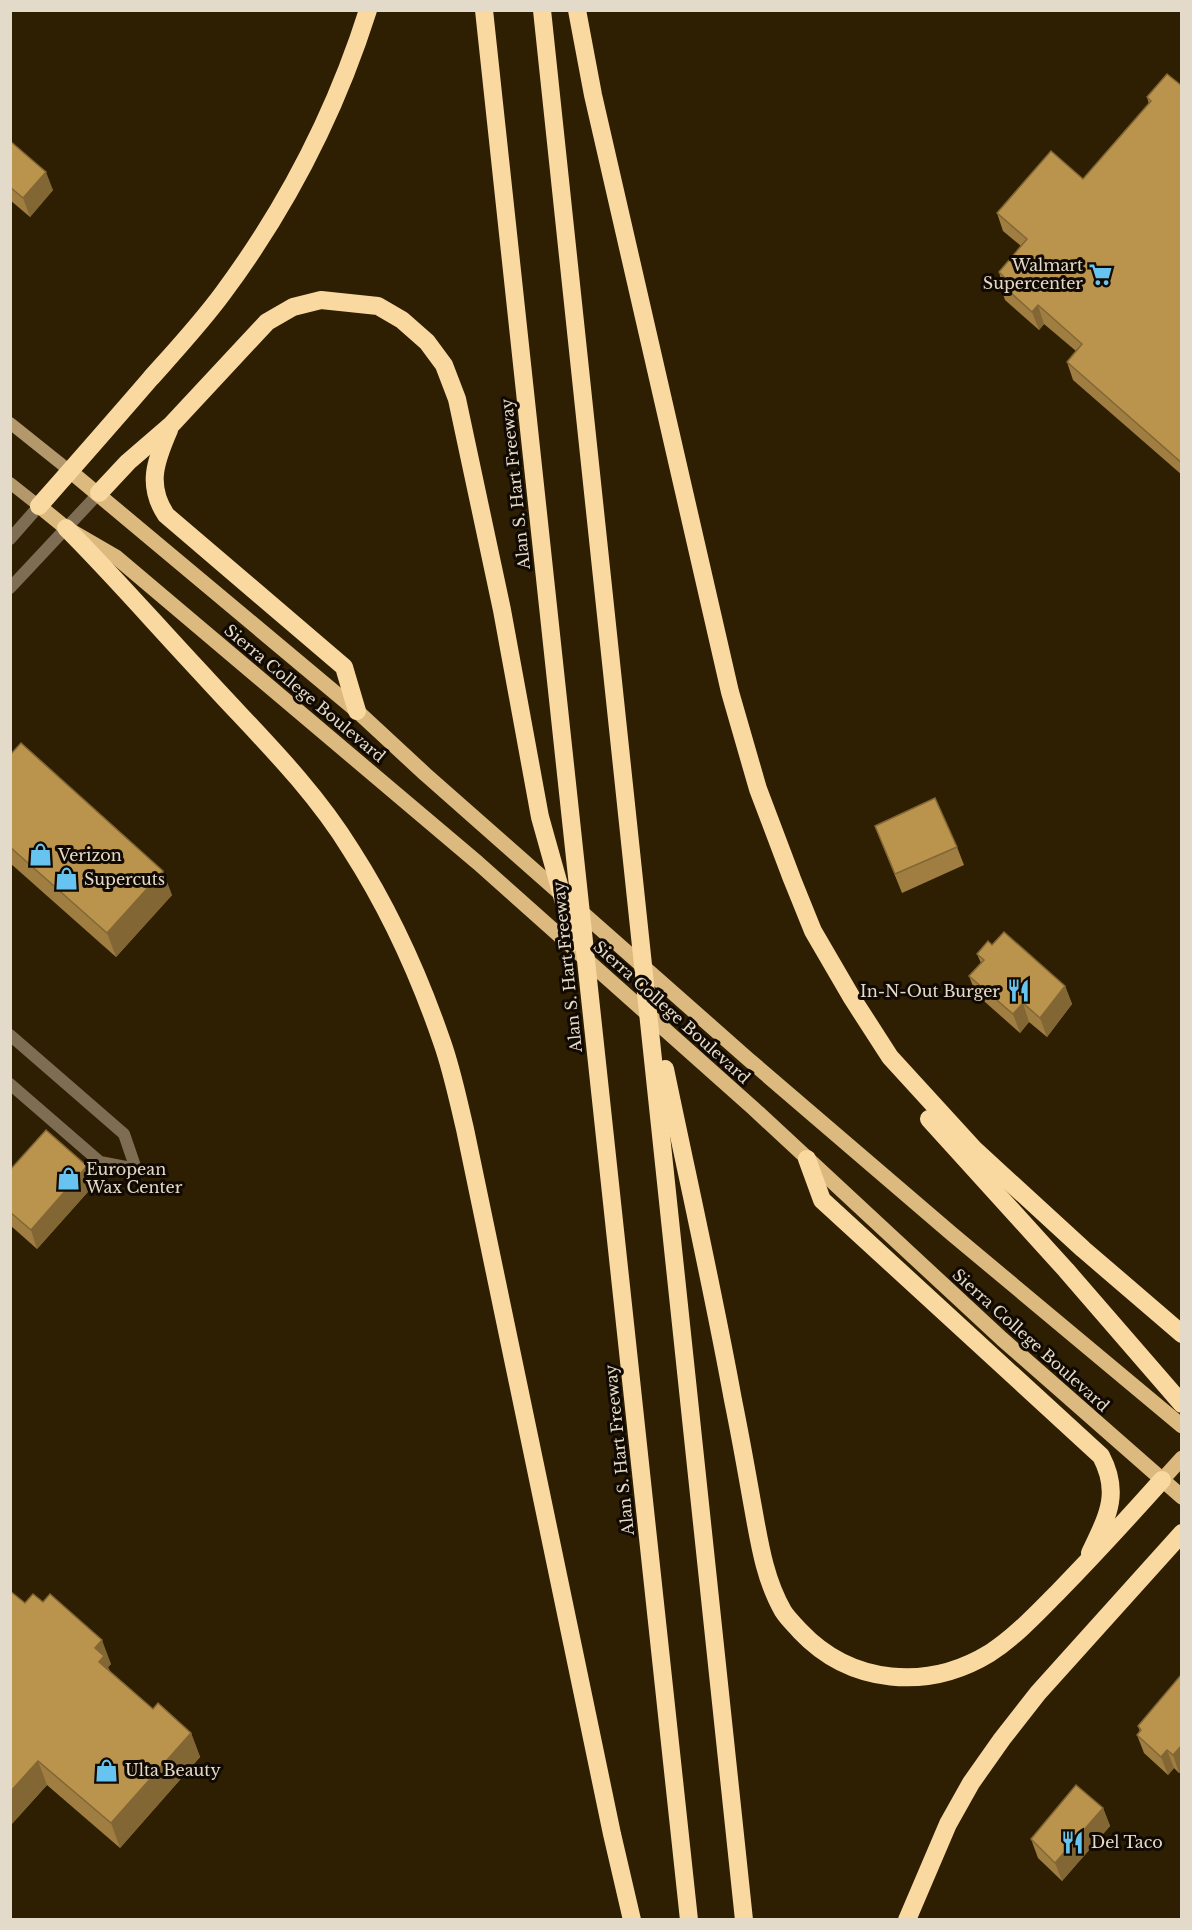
<svg xmlns="http://www.w3.org/2000/svg" width="1192" height="1930" font-family="'Libre Baskerville',serif">
  <style>
    .lines { fill: none; stroke-linecap: round; stroke-linejoin: round }
    .minor { stroke: #7e6d52; stroke-width: 12 }
    .secondary { stroke: #b3986b; stroke-width: 12 }
    .primary { stroke: #dcb97e; stroke-width: 15 }
    .motorway { stroke: #fad9a1; stroke-width: 18 }
    .wall { fill: #a07e41 }
    .shaded-wall { fill: #826735 }
    .building { fill: #ba934c; stroke: #826735; stroke-width: 1.5 }
    .labels { text-anchor: middle; stroke-width: 6; stroke-linejoin: round; paint-order: stroke }
    .poi-label { font-size: 16px; fill: #e4dac9; stroke: #110a02; text-anchor: start }
    .street-label { font-size: 16px; fill: #e4dac9; stroke: #110a02 }
  </style>
  <rect width="100%" height="100%" fill="#2e1f02"/>
  <g class="lines">
    <g class="minor">
      <path d="M10 539 39 506"/>
      <path d="M10 588 99 493"/>
      <path d="M10 1035 124 1134 136 1169"/>
      <path d="M10 1084 100 1162 136 1169"/>
    </g>
    <g class="secondary">
      <path d="M10 423 70 471"/>
      <path d="M10 483 39 506"/>
    </g>
    <g class="primary">
      <path d="M70 471 357 711 425 774 748 1059 952 1234 1182 1426"/>
      <path d="M39 506 66 528 116 557 478 863 753 1108 1002 1339 1182 1497"/>
      <path d="M1162 1480 1182 1458"/>
    </g>
    <g class="motorway">
      <path d="M484 10 689 1920"/>
      <path d="M542 10 744 1920"/>
      <path d="M577 10 593 95 730 692 758 789 792 879 813 931 852 998 890 1057 975 1150 1083 1249 1182 1334"/>
      <path d="M169 430C156 460 146 485 166 515L344 667 357 711"/>
      <path d="M99 493 128 462 172 424 267 322 293 307 321 300 378 306 402 320 427 342 444 365 457 399 502 610 540 817 575 942"/>
      <path d="M39 506C76 464 113 422 150 379 175 351 201 323 223 293 286 208 336 111 368 10"/>
      <path d="M66 528C114 576 158 627 205 677 256 733 311 785 351 850 389 909 419 975 442 1042 452 1070 458 1100 465 1129L612 1834 632 1920"/>
      <path d="M665 1069C688 1180 713 1290 733 1400 740 1434 746 1468 752 1502 759 1540 764 1578 783 1611 788 1619 795 1625 800 1631 851 1685 928 1691 990 1653 1016 1636 1037 1613 1059 1591 1094 1555 1128 1518 1162 1480"/>
      <path d="M929 1119 1066 1270 1182 1404"/>
      <path d="M807 1159 822 1200 1101 1456C1121 1494 1107 1517 1090 1553"/>
      <path d="M907 1920 948 1824 971 1783 1002 1739 1038 1693 1182 1533"/>
    </g>
  </g>
  <g class="wall">
    <path d="M1182 86V475L1073 380 1067 362 1076 351 1044 324 1039 330 1005 300 999 282 1001 279 999 272 1021 246 1003 231 997 213 1083 179 1149 104 1147 97Z"/>
    <path d="M10 141 53 190 30 217 10 200Z"/>
    <path d="M10 755 172 895 116 957 10 863Z"/>
    <path d="M875 826 957 847 964 865 902 893Z"/>
    <path d="M992 945 1065 986 1072 1004 1047 1037 1029 1022 1020 1033 976 994 969 976 981 963 977 954Z"/>
    <path d="M87 1166 94 1185 37 1249 10 1225V1170Z"/>
    <path d="M25 1603 111 1664 108 1667 110 1671 153 1709 191 1733 200 1757 120 1848 47 1785 10 1826Z"/>
    <path d="M1182 1676V1771L1179 1773 1174 1768 1168 1775 1144 1753 1137 1735 1140 1732 1138 1726Z"/>
    <path d="M1103 1808 1110 1826 1062 1881 1038 1858 1031 1839Z"/>
  </g>
  <g class="shaded-wall">
    <path d="M46 172 53 190 30 217 23 198Z"/>
    <path d="M1038 305 1044 324 1039 330 1032 312Z"/>
    <path d="M163 871 172 895 116 957 107 933Z"/>
    <path d="M1065 986 1072 1004 1047 1037 1040 1018Z"/>
    <path d="M1023 1003 1029 1022 1020 1033 1013 1014Z"/>
    <path d="M87 1166 94 1185 37 1249 31 1230Z"/>
    <path d="M102 1640 111 1664 108 1667 113 1680 108 1686 95 1648Z"/>
    <path d="M191 1733 200 1757 120 1848 111 1823Z"/>
    <path d="M1182 1745V1771L1179 1773 1173 1755Z"/>
    <path d="M1167 1750 1174 1768 1168 1775 1161 1757Z"/>
    <path d="M38 1761 47 1785 10 1826V1792Z"/>
    <path d="M1103 1808 1110 1826 1062 1881 1055 1863Z"/>
  </g>
  <g class="building">
    <path d="M1167 74 1182 86V463L1067 362 1082 344 1038 305 1032 312 999 282 1004 277 999 272 1027 239 997 213 1051 151 1083 179 1151 101 1147 97Z"/>
    <path d="M10 141 46 172 23 198 10 187Z"/>
    <path d="M21 743 163 871 107 933 10 847V755Z"/>
    <path d="M935 798 957 847 895 874 875 826Z"/>
    <path d="M1004 932 1065 986 1040 1018 1023 1003 1013 1014 969 976 984 960 977 954 988 941 992 945Z"/>
    <path d="M46 1130 87 1166 31 1230 10 1212V1170Z"/>
    <path d="M10 1591 25 1603 33 1594 43 1602 50 1594 102 1640 95 1648 104 1656 99 1662 153 1709 158 1703 191 1733 111 1823 38 1761 10 1792Z"/>
    <path d="M1181 1675 1182 1676V1745L1173 1755 1167 1750 1161 1757 1137 1735 1141 1730 1138 1726Z"/>
    <path d="M1076 1785 1103 1808 1055 1863 1031 1839Z"/>
  </g>
  <defs>
    <symbol id="supermarket-bare" viewBox="-9 -9 18 18"><path d="M-6-5.5h2.5l.6 2H6L4.5 2H-2.5L-4.4-4H-6ZM-1.5 3.2a1.3 1.3 0 1 0 .1 0ZM3 3.2a1.3 1.3 0 1 0 .1 0Z" fill="#67c4f0" stroke="#110a02" stroke-width="2.5" paint-order="stroke"/></symbol>
    <symbol id="shop-bare" viewBox="-9 -9 18 18"><path d="M-5-2.5h2.3a2.7 3.5 0 0 1 5.4 0H5L5.5 6h-11ZM-1.5-2.5h3a1.5 2.3 0 0 0-3 0Z" fill="#67c4f0" stroke="#110a02" stroke-width="2.5" paint-order="stroke"/></symbol>
    <symbol id="restaurant-bare" viewBox="-9 -9 18 18"><path d="M-5-6h1v4h1v-4h1v4h1v-4h1v5L-1.5 .5V6h-2V.5L-5-1ZM5-6V6H3V1.5H1.5Q1.5-4 5-6Z" fill="#67c4f0" stroke="#110a02" stroke-width="2.5" paint-order="stroke"/></symbol>
  </defs>
  <g fill-rule="evenodd">
    <use href="#supermarket-bare" x="1084" y="258" width="33" height="33"/>
    <use href="#shop-bare" x="24" y="838" width="33" height="33"/>
    <use href="#shop-bare" x="50" y="862" width="33" height="33"/>
    <use href="#restaurant-bare" x="1002" y="974" width="33" height="33"/>
    <use href="#shop-bare" x="52" y="1162" width="33" height="33"/>
    <use href="#shop-bare" x="90" y="1754" width="33" height="33"/>
    <use href="#restaurant-bare" x="1056" y="1826" width="33" height="33"/>
  </g>
  <g class="labels">
    <g class="poi-label">
      <text x="1083" y="271" text-anchor="end">Walmart<tspan x="1083" dy="18">Supercenter</tspan></text>
      <text x="58" y="861">Verizon</text>
      <text x="84" y="885">Supercuts</text>
      <text x="1000" y="997" text-anchor="end">In-N-Out Burger</text>
      <text x="86" y="1175">European<tspan x="86" dy="18">Wax Center</tspan></text>
      <text x="125" y="1776">Ulta Beauty</text>
      <text x="1091" y="1848">Del Taco</text>
    </g>
    <g class="street-label">
      <text transform="translate(515 484) rotate(-96)" y="6">Alan S. Hart Freeway</text>
      <text transform="translate(305 693) rotate(40)" y="6">Sierra College Boulevard</text>
      <text transform="translate(567 967) rotate(-96)" y="6">Alan S. Hart Freeway</text>
      <text transform="translate(672 1012) rotate(42)" y="6">Sierra College Boulevard</text>
      <text transform="translate(1031 1340) rotate(42)" y="6">Sierra College Boulevard</text>
      <text transform="translate(619 1450) rotate(-96)" y="6">Alan S. Hart Freeway</text>
    </g>
  </g>
  <rect width="1192" height="1930" fill="none" stroke="#e4dac9" stroke-width="24"/>
</svg>
